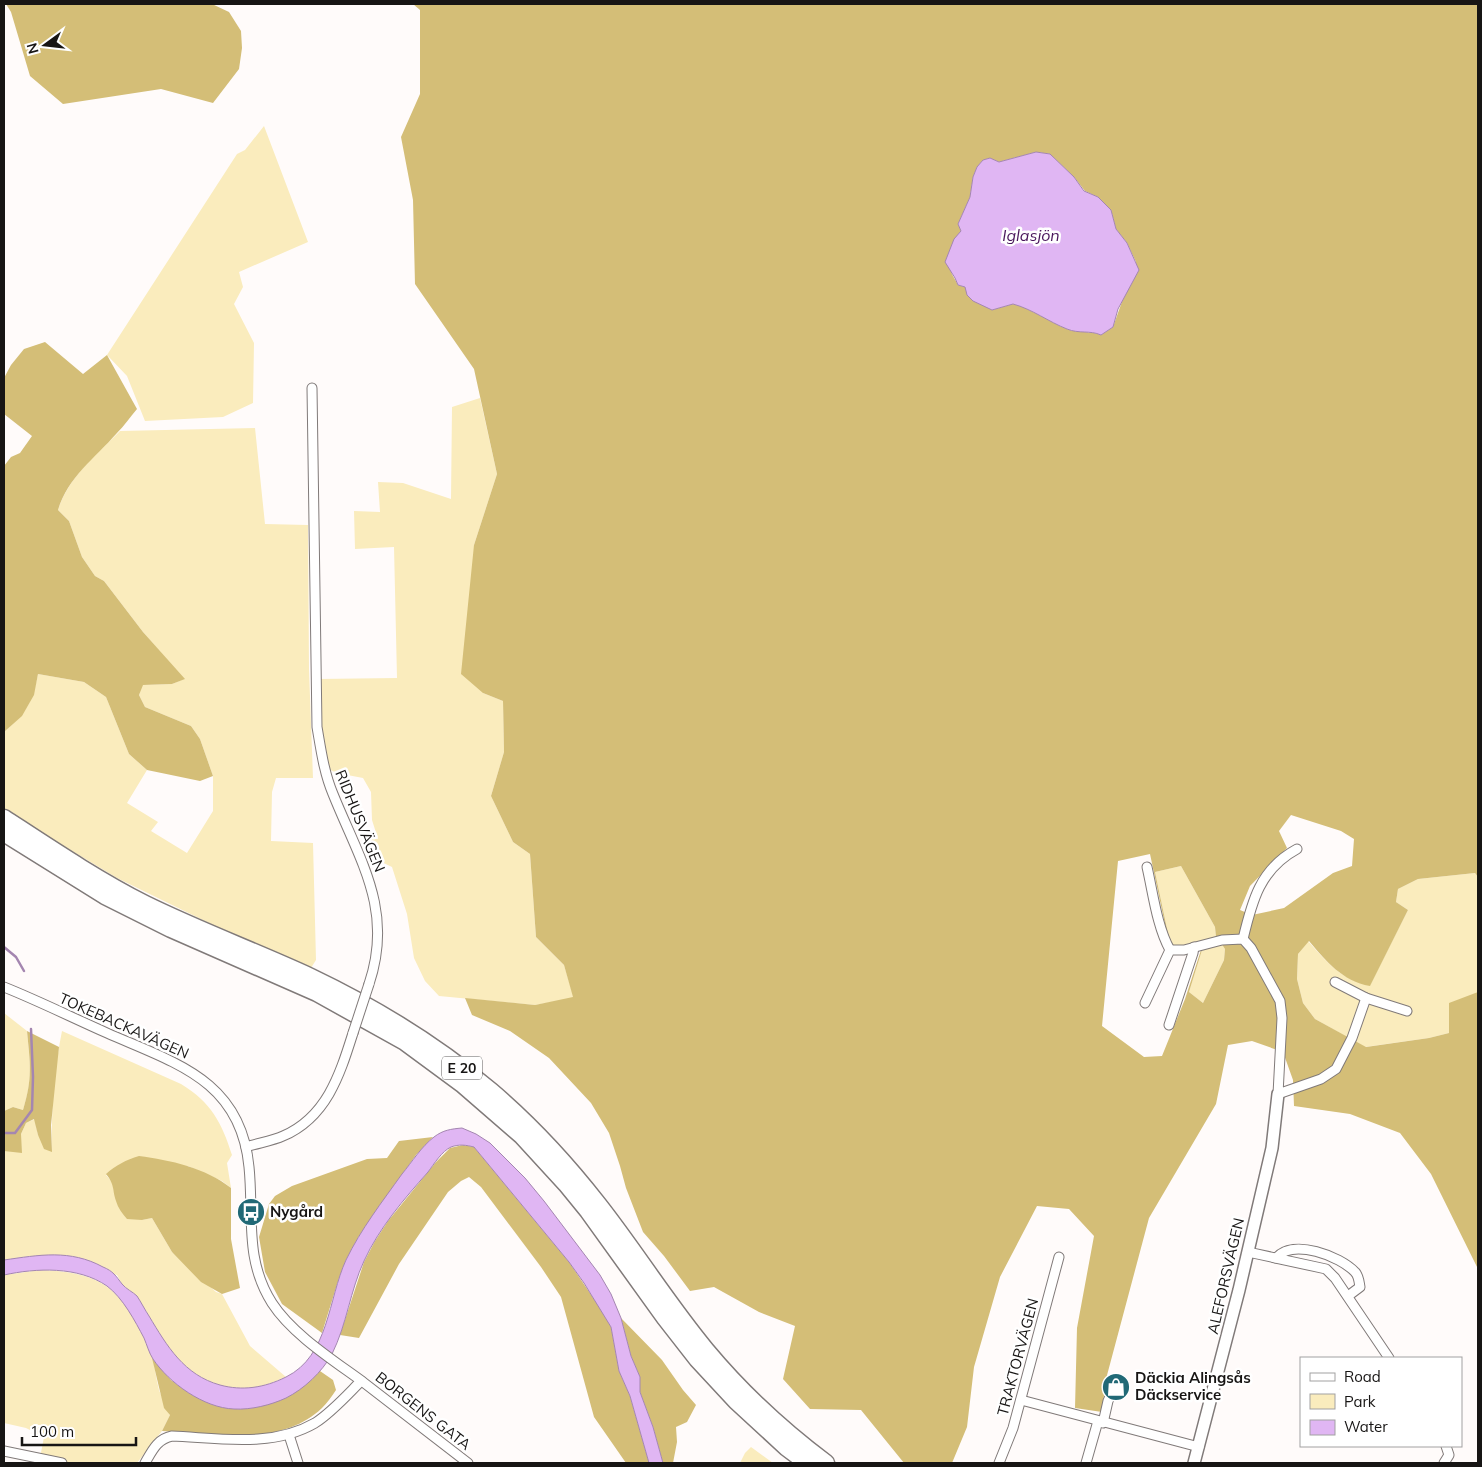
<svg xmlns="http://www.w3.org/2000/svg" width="1482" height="1467" font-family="Mulish,sans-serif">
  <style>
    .green { fill: #faecbd }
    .forest { fill: #d4be77; fill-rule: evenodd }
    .water { fill: #e0b6f3; stroke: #a486b0 }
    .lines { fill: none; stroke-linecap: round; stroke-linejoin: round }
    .stream { stroke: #a486b0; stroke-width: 2.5 }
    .minor-casing { stroke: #807a79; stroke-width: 11 }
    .tertiary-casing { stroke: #807a79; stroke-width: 14 }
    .motorway-casing { stroke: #807a79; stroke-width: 19 }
    .minor { stroke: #fff; stroke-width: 9 }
    .tertiary { stroke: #fff; stroke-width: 11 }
    .motorway { stroke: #fff; stroke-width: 16 }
    .minor-bridge-casing { stroke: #807a79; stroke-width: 11; stroke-linecap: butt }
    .minor-bridge { stroke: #fff; stroke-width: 9 }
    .labels { text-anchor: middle; stroke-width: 5; stroke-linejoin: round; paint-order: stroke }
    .shield { fill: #fff; stroke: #5d5b5a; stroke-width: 1 }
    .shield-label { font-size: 14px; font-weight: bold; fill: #171514 }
    .street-label { font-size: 15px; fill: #171514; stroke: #fff }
    .poi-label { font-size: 15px; font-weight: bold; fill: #171514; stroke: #fff; text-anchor: start }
    .water-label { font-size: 16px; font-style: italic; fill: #49155b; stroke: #fff }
  </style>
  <rect width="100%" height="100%" fill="#fffbfa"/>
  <g class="green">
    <path d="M264 126 308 242 239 272 243 287 234 304 254 343 253 403 223 417 145 421 127 376 107 355 237 154 245 150Z"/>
    <path d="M480 398 497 474 474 545 483 693 503 701 504 752 491 796 513 842 530 854 536 937 564 965 574 998 535 1005 439 996 425 981 414 958 407 914 392 867 371 857 365 838 378 839 372 820 371 792 363 778 337 773 328 769 321 727 318 679 397 678 394 547 355 549 354 511 380 512 378 482 403 483 451 499 452 407Z"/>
    <path d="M255 428 265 524 308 525 309 669 313 778H276L272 792 271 841 313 843 316 960 311 968 258 947 117 878 4 810V732C26 712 32 704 38 674L84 682 106 697 129 754 147 770 127 803 158 822 151 831 187 853 213 811V776L200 739 191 726 145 707 139 695 142 685 172 684 184 679 143 632 104 581 95 576 82 557 69 521 58 510C69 476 96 455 120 431Z"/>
    <path d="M1181 866 1215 927 1216 937 1178 948 1170 943 1155 872Z"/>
    <path d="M1475 873 1478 877V992L1475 994 1449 1033 1429 1038 1365 1047 1315 1019 1303 1003 1297 979 1298 954 1308 941C1326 961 1342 981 1370 985L1408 910 1396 902 1398 889 1418 879Z"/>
    <path d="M1221 943 1225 949 1224 960 1203 1003 1189 992 1202 950Z"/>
    <path d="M4 1013 27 1031C30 1064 33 1078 23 1110L13 1107 4 1111Z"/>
    <path d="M62 1031 181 1084C211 1102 222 1123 232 1155L227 1163 231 1188 222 1181 188 1166 106 1175 113 1183 114 1192 142 1220 152 1218 172 1252 216 1292 222 1294 250 1346 286 1377C274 1382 262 1387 250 1389 216 1392 184 1371 166 1344 156 1329 148 1312 137 1298 134 1293 127 1290 123 1285 120 1282 119 1278 117 1275L31 1256 4 1260V1151L6 1150 21 1134 26 1123 35 1119 38 1135 52 1151C51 1111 54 1070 62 1031Z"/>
    <path d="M40 1270C63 1271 87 1273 106 1286 126 1299 144 1335 152 1356 155 1367 156 1379 159 1390 162 1398 167 1407 170 1415L162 1431 137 1463H39L44 1437 26 1428 4 1423V1275Z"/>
    <path d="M751 1447 773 1463H740L745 1453Z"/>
  </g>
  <g class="forest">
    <path d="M6 4H212L229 12 241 31 242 48 239 69 213 103 161 89 63 104 30 76 11 12Z"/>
    <path d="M413 4H1478V877L1475 873 1418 879 1398 889 1396 902 1408 910 1370 986C1342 981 1326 961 1309 941L1298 954 1297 979 1303 1003 1315 1019 1366 1047 1429 1038 1449 1033V1003L1478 992V1269L1431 1174 1400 1133 1350 1114 1294 1106 1293 1080 1283 1052 1252 1041 1228 1045 1216 1104 1149 1218 1106 1379 1102 1412 1075 1408 1077 1328 1094 1236 1069 1209 1037 1206 1000 1277 974 1367 967 1427 952 1463H904L861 1410 810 1409 783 1379 795 1326 759 1312 714 1287 690 1291 664 1256 643 1232 626 1188 620 1166 609 1133 591 1103 549 1058 510 1031 472 1015 465 998 535 1005 573 997 564 965 536 937 530 854 513 842 491 796 504 752 503 701 483 693 461 674 474 545 497 474 474 369 415 284 413 200 401 137 420 94V10ZM1036 152 1050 154 1074 177 1085 191 1098 197 1111 210 1116 229 1127 243 1136 262 1113 327 1101 335C1090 330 1079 334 1067 329 1049 322 1032 309 1013 304L992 310 965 287 958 285C956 280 952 276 951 271 946 256 952 242 961 231L958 224 970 197 973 177 977 167 983 160 990 158 999 162ZM1291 815 1341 831 1354 839 1352 866 1333 873 1284 908 1252 915 1240 910 1250 886 1287 848 1279 831ZM1150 854 1169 943 1179 954 1201 950 1185 999 1162 1056 1144 1057 1102 1026 1118 861ZM1181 866 1215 927 1216 937 1178 948 1170 943 1155 872ZM1221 943 1225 949 1224 960 1203 1003 1189 992 1202 950Z"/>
    <path d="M45 342 83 374 107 355 137 409C130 417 124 426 117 433 95 458 68 477 58 510L69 521 82 557 95 576 104 581 143 632 185 679 172 684 143 685 139 695 145 707 191 726 200 739 213 776 200 781 147 770 129 754 106 697 84 682 38 674 34 695 22 716 4 732V466L11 457 20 453 32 436 4 414V378L11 365 24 349Z"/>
    <path d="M27 1031 59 1047 51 1125 52 1152 44 1149 38 1135 34 1119 26 1123 21 1134 22 1153 4 1151V1111L13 1107 23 1110C33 1078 30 1063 27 1031Z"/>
    <path d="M433 1137 416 1155 359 1236 346 1260 339 1278 322 1333 282 1304 265 1272 259 1237 269 1204 275 1196 292 1186 367 1159 387 1158 399 1141Z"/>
    <path d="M463 1145 474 1147 569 1262 600 1308 611 1327 619 1371 630 1396 649 1463H626L594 1417 561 1297 541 1267 481 1187 469 1177 461 1181 448 1192 399 1264 359 1338 340 1335 364 1262 375 1241 388 1221 436 1162 450 1148Z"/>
    <path d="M139 1156C170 1160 206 1168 231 1188V1239L240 1288 222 1294 201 1282 172 1252 152 1218 142 1220 127 1219C122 1213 118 1208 116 1201 112 1189 115 1185 106 1174 116 1165 126 1160 139 1156Z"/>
    <path d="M621 1318 662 1360 683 1390 696 1405 687 1422 676 1427 677 1442 673 1463H663L653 1427 640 1392V1377L631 1356Z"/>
    <path d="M152 1358 171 1380 189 1393 234 1409 256 1407 286 1397 304 1386 320 1371 333 1380 336 1390C332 1396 327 1403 322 1408 282 1447 212 1434 162 1431L170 1415 164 1408Z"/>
  </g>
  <g class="water">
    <path d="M1036 152 1050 154 1074 177 1084 191 1098 197 1111 210 1116 229 1127 243 1139 270 1118 309 1113 327 1101 335C1090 330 1079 334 1067 329 1049 322 1032 309 1013 304L992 310 973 301 967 295 965 287 958 285 955 278 945 262 954 239 961 231 958 224 970 197 973 177 977 167 983 160 990 158 999 162Z"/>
    <path d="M462 1128 476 1134 490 1143 525 1178 544 1201 600 1275 611 1294 621 1318 631 1356 640 1377V1392L653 1427 663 1463H649L630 1396 619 1371 611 1327 584 1283 569 1262 474 1147C466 1145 459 1144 451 1147 442 1151 434 1164 428 1172 404 1199 379 1228 364 1261 350 1291 347 1324 332 1354 322 1372 304 1389 286 1398 271 1405 251 1410 234 1409 204 1408 169 1383 153 1359 149 1353 147 1345 144 1338 135 1321 123 1298 107 1286 78 1266 36 1268 4 1275V1260C39 1255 70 1249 103 1267 113 1271 116 1276 122 1284 126 1289 133 1292 137 1296 141 1302 145 1310 149 1316 167 1346 184 1375 220 1385 242 1391 264 1388 286 1377 329 1356 328 1299 346 1260 361 1229 382 1202 402 1174 412 1162 421 1147 434 1137 443 1130 451 1129 462 1128Z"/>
  </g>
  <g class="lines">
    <g class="stream">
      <path d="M4 947 16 957 24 971"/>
      <path d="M4 1133H15L32 1110 33 1077 31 1029"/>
    </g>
    <defs>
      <g id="minor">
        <path d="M312 388 317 727C321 750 324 773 333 794 360 861 394 910 369 984"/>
        <path d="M1147 867C1153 893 1157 927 1170 950"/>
        <path d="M1243 939C1252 901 1260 869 1297 849"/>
        <path d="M1335 982 1366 998 1407 1011"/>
        <path d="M4 987C39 1001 73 1018 107 1033 175 1063 241 1080 249 1167 254 1215 244 1259 272 1303 292 1334 333 1360 363 1382 398 1409 433 1436 468 1463"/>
        <path d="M1145 1003 1170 950H1184L1222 940 1243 939 1251 948 1280 1001 1282 1018 1278 1094 1321 1079 1336 1069 1352 1038 1366 998"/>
        <path d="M1169 1025 1193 953 1194 947"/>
        <path d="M246 1147C258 1143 272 1141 283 1136 327 1117 340 1074 353 1033"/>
        <path d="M1248 1252 1326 1269 1335 1278 1389 1358"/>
        <path d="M1276 1258C1293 1238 1340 1256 1355 1272 1359 1276 1359 1282 1360 1287L1348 1296"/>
        <path d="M1021 1400 1199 1447"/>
        <path d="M1103 1423 1108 1401 1114 1388"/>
        <path d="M289 1435 298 1463"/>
        <path d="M4 1451 62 1463"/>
        <path d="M145 1463C152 1451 157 1439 172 1436 219 1438 272 1448 315 1423 332 1412 347 1395 361 1381"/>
        <path d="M999 1463 1013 1428 1059 1257"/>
        <path d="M1086 1463 1098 1421"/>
        <path d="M1444 1463 1449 1455 1446 1446"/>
      </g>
      <path id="tertiary" d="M1194 1463 1239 1290 1272 1148 1278 1094"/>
      <g id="motorway">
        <path d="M4 818C50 848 96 879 145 904 200 931 257 952 311 977 376 1008 436 1045 491 1091 531 1125 566 1163 598 1204 635 1251 667 1303 706 1350 741 1392 782 1430 826 1463"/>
        <path d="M4 833 105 896 171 929 317 993 405 1042 462 1084 522 1136 566 1184 588 1211 665 1318 697 1359 736 1401 787 1448 807 1463"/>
      </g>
    </defs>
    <use href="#minor" class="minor-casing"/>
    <use href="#tertiary" class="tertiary-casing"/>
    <use href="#motorway" class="motorway-casing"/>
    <use href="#minor" class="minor"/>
    <use href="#tertiary" class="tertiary"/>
    <use href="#motorway" class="motorway"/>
    <defs>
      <path id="minor-bridge" d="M353 1033 369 984"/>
    </defs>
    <use href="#minor-bridge" class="minor-bridge-casing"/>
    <use href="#minor-bridge" class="minor-bridge"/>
  </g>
  <defs>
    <symbol id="bus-disc" viewBox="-11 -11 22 22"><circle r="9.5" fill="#216976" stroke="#fff"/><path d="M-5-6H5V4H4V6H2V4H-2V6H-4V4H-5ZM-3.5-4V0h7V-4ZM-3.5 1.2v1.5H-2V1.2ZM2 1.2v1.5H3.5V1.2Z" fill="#fff"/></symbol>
    <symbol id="shop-disc" viewBox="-11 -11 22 22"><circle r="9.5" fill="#216976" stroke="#fff"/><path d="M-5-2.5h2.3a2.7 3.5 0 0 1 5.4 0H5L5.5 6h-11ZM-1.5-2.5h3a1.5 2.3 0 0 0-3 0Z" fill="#fff"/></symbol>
  </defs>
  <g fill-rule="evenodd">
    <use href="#bus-disc" x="235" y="1196" width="32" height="32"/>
    <use href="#shop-disc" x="1100" y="1371" width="32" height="32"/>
  </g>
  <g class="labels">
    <rect class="shield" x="442" y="1056.5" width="40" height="23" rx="4"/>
    <g class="shield-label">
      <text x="462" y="1073">E 20</text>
    </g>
    <g class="street-label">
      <text transform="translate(360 821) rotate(68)" y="5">RIDHUSVÄGEN</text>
      <text transform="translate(124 1026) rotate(24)" y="5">TOKEBACKAVÄGEN</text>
      <text transform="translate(1226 1276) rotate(-77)" y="5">ALEFORSVÄGEN</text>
      <text transform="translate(1018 1357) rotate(-75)" y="5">TRAKTORVÄGEN</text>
      <text transform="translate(423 1411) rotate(38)" y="5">BORGENS GATA</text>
    </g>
    <g class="poi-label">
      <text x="270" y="1217">Nygård</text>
      <text x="1135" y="1383">Däckia Alingsås<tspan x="1135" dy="17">Däckservice</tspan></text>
    </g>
    <g class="water-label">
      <text x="1031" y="241">Iglasjön</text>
    </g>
  </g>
  <rect width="1482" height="1467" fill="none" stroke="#171514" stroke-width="10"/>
  <rect x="1300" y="1357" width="162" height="90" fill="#ffffff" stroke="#a2a1a1"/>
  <rect x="1310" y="1373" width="25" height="8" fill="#ffffff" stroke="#a2a1a1"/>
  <text x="1344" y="1382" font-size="15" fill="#171514">Road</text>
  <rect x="1310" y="1394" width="25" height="15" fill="#faecbd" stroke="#a2a1a1"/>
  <text x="1344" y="1407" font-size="15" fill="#171514">Park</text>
  <rect x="1310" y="1420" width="25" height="15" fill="#e0b6f3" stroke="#a2a1a1"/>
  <text x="1344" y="1432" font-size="15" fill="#171514">Water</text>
  <g transform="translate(45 45) rotate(255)" stroke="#ffffff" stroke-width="4" paint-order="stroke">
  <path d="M0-4L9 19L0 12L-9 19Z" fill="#171514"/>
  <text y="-8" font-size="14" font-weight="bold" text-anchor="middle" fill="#171514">N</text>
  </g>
  <path d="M22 1437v8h114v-8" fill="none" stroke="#171514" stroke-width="2.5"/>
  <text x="30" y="1437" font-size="15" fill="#171514" stroke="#ffffff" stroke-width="4" paint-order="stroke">100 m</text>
</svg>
